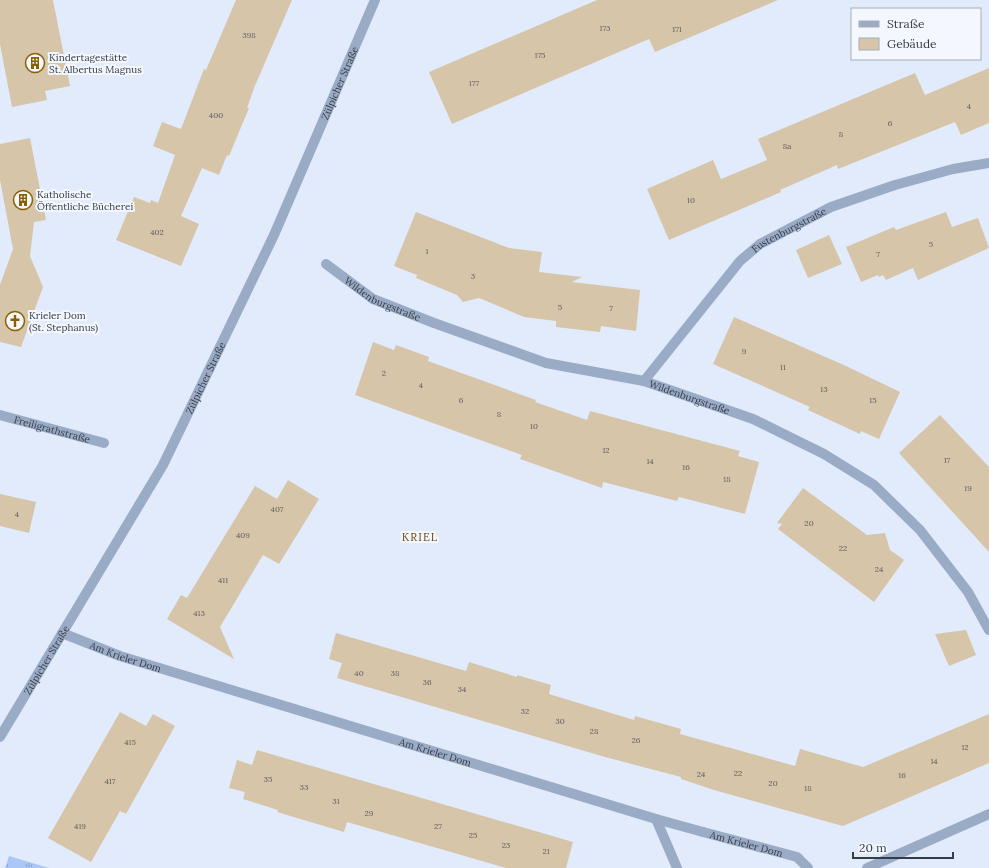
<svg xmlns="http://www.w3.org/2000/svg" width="989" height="868" font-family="Lora,serif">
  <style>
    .park { fill: url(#park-tufts) }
    .building { fill: #d6c5a9 }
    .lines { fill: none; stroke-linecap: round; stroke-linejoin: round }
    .pedestrian { stroke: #9aabc6; stroke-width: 10 }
    .minor { stroke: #9aabc6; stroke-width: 10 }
    .tertiary { stroke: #9aabc6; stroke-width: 10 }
    .labels { text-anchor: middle; stroke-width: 4; stroke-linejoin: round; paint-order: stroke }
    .number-label { font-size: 8px; fill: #5e5e60 }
    .poi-label { font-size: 10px; fill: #363c47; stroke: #f4f8fe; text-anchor: start }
    .street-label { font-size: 10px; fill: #363c47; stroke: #f4f8fe }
    .neighbourhood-label { font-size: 11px; letter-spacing: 1px; fill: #684a13; stroke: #f4f8fe }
  </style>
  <defs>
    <pattern id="park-tufts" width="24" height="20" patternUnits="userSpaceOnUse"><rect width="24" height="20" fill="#abc7f7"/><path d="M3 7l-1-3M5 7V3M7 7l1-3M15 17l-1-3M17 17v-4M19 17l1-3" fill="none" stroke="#8ca3ca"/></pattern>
  </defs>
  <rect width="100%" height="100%" fill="#e1ebfc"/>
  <path class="park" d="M9 856 49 868H5Z"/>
  <g class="building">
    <path d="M0 0H53L70 86 45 91 47 100 12 107 0 44Z"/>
    <path d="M236 0H292L254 88 247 108H249L229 156 227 155 219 175 202 168 181 216 199 224 181 266 116 240 134 197 150 203 151 200 158 203 175 155 153 146 162 122 181 129 204 69 206 70Z"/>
    <path d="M597 0H778L655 52 649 39 452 124 429 72Z"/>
    <path d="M989 68V123L961 135 955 122 838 169 837 165 780 190 781 192 669 240 647 189 713 160 721 179 767 160 758 139 915 73 925 95Z"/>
    <path d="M30 138 46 220 34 222 30 256 43 287 21 347 0 342V285L13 249 0 180V144Z"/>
    <path d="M416 212 509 248 542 252 539 272 582 277 572 282 640 290 636 331 601 326 600 332 556 327V321L524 317 479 298 463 302 457 295 416 278 417 275 394 266Z"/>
    <path d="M946 212 952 227 978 218 989 248 918 280 913 268 886 280 883 275 879 277 878 275 861 282 846 247 894 227 896 230Z"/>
    <path d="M829 235 842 264 808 278 796 250Z"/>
    <path d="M734 317 846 366 900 392 879 439 861 431 860 434 808 410 810 407 713 364Z"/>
    <path d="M373 342 394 350 396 345 429 357 428 361 536 400 535 402 587 420 590 411 740 451 738 456 759 462 745 514 679 497 677 501 603 482 602 488 520 459 522 455 355 395Z"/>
    <path d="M940 415 989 467V552L899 453Z"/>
    <path d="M288 480 319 499 279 564 263 555 220 627 234 659 167 619 181 595 187 598 255 486 277 499Z"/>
    <path d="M803 488 867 535 885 533 890 550 904 560 874 602 778 529 782 524 777 523Z"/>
    <path d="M0 494 36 502 29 533 0 526Z"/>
    <path d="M966 630 976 655 949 666 935 634Z"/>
    <path d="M336 633 466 671 469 662 517 677V675L551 685 549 694 634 720 635 716 681 729 680 734 795 766 800 749 863 767 989 714V763L843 826 714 790 681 779V777L605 757 337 678 342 663 329 659Z"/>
    <path d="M120 712 146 726 153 714 175 726 126 814 120 811 91 862 48 838Z"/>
    <path d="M257 750 573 842 566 868H506L347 822 344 832 277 812 278 810 243 799 245 792 229 788 237 760 252 765Z"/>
  </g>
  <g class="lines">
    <path class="pedestrian" d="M656 819 703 832"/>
    <g class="minor">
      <path id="s1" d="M326 264 373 299 434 323 546 363 644 381 753 419 824 454 874 485 920 530 968 592 989 630"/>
      <path id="s2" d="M644 381 740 261 760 244 831 207 895 185 953 169 989 163"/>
      <path id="s3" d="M0 415 104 443"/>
      <path id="s4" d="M62 633 120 656 656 819 677 868"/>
      <path id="s5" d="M703 832 797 857 808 868"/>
      <path d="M867 868 989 814"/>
    </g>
    <path class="tertiary" id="s6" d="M0 737 163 465 274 235 375 0"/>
  </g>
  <defs>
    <symbol id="building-ring" viewBox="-11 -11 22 22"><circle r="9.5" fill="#f4f8fe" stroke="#8a6000" stroke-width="1.5"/><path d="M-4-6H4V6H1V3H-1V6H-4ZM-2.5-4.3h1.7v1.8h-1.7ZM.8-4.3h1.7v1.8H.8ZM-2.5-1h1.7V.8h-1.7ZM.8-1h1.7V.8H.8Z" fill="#8a6000"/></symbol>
    <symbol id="church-ring" viewBox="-11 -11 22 22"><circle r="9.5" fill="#f4f8fe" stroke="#8a6000" stroke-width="1.5"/><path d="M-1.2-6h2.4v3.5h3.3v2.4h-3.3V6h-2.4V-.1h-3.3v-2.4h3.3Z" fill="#8a6000"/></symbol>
  </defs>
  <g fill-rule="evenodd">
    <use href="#building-ring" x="24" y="52" width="22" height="22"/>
    <use href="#building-ring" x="12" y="189" width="22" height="22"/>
    <use href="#church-ring" x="4" y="310" width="22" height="22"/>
  </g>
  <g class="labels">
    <g class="number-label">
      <text x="605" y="31">173</text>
      <text x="677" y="32">171</text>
      <text x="249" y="38">398</text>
      <text x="540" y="58">175</text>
      <text x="474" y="86">177</text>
      <text x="969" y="109">4</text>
      <text x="216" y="118">400</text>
      <text x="890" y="126">6</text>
      <text x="841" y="137">8</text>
      <text x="787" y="149">8a</text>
      <text x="691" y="203">10</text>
      <text x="157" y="235">402</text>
      <text x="931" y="247">5</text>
      <text x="427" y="254">1</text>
      <text x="878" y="257">7</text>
      <text x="473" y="279">3</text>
      <text x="560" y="310">5</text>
      <text x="611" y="311">7</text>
      <text x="744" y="354">9</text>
      <text x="783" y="370">11</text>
      <text x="384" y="376">2</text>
      <text x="421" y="388">4</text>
      <text x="824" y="392">13</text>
      <text x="461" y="403">6</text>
      <text x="873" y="403">15</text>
      <text x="499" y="417">8</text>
      <text x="534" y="429">10</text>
      <text x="606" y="453">12</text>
      <text x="947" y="463">17</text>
      <text x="650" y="464">14</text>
      <text x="686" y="470">16</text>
      <text x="727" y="482">18</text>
      <text x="968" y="491">19</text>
      <text x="277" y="512">407</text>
      <text x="17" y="517">4</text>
      <text x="809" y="526">20</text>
      <text x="243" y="538">409</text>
      <text x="843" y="551">22</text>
      <text x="879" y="572">24</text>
      <text x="223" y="583">411</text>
      <text x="199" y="616">413</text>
      <text x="359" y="676">40</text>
      <text x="395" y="676">38</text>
      <text x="427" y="685">36</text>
      <text x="462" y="692">34</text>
      <text x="525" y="714">32</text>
      <text x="560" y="724">30</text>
      <text x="594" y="734">28</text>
      <text x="636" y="743">26</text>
      <text x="130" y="745">415</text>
      <text x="965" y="750">12</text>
      <text x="934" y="764">14</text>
      <text x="738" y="776">22</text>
      <text x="701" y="777">24</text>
      <text x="902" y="778">16</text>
      <text x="268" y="782">35</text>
      <text x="110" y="784">417</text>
      <text x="773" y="786">20</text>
      <text x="304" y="790">33</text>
      <text x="808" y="791">18</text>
      <text x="336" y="804">31</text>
      <text x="369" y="816">29</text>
      <text x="80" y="829">419</text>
      <text x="438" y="829">27</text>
      <text x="473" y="838">25</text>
      <text x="506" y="848">23</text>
      <text x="546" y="854">21</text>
    </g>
    <g class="poi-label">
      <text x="49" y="61">Kindertagestätte<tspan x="49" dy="12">St. Albertus Magnus</tspan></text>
      <text x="37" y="198">Katholische<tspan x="37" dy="12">Öffentliche Bücherei</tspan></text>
      <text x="29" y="319">Krieler Dom<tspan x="29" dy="12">(St. Stephanus)</tspan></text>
    </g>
    <g class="street-label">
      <text dy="4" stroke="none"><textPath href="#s6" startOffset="738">Zülpicher Straße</textPath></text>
      <text dy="4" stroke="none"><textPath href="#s2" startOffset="212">Fustenburgstraße</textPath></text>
      <text dy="4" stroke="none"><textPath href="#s1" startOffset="67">Wildenburgstraße</textPath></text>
      <text dy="4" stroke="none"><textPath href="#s6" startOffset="414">Zülpicher Straße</textPath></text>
      <text dy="4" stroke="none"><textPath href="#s1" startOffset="391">Wildenburgstraße</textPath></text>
      <text dy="4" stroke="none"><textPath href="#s3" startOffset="54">Freiligrathstraße</textPath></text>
      <text dy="4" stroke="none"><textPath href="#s4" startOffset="68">Am Krieler Dom</textPath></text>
      <text dy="4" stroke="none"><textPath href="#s6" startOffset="90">Zülpicher Straße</textPath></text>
      <text dy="4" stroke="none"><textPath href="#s4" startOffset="392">Am Krieler Dom</textPath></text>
      <text dy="4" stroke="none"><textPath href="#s5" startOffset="45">Am Krieler Dom</textPath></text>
    </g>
    <g class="neighbourhood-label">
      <text x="420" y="541">KRIEL</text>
    </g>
  </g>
  <rect x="851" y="8" width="130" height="52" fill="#f4f8fe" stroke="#a8adb5"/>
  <rect x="859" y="21" width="20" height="6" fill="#9aabc6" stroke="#a8adb5"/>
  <text x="887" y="28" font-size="12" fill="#363c47">Straße</text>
  <rect x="859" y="38" width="20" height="12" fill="#d6c5a9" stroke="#a8adb5"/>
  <text x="887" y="48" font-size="12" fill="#363c47">Gebäude</text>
  <path d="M853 852v6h100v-6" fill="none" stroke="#363c47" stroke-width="2"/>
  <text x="859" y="852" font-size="12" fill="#363c47" stroke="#f4f8fe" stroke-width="3" paint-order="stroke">20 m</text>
</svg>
